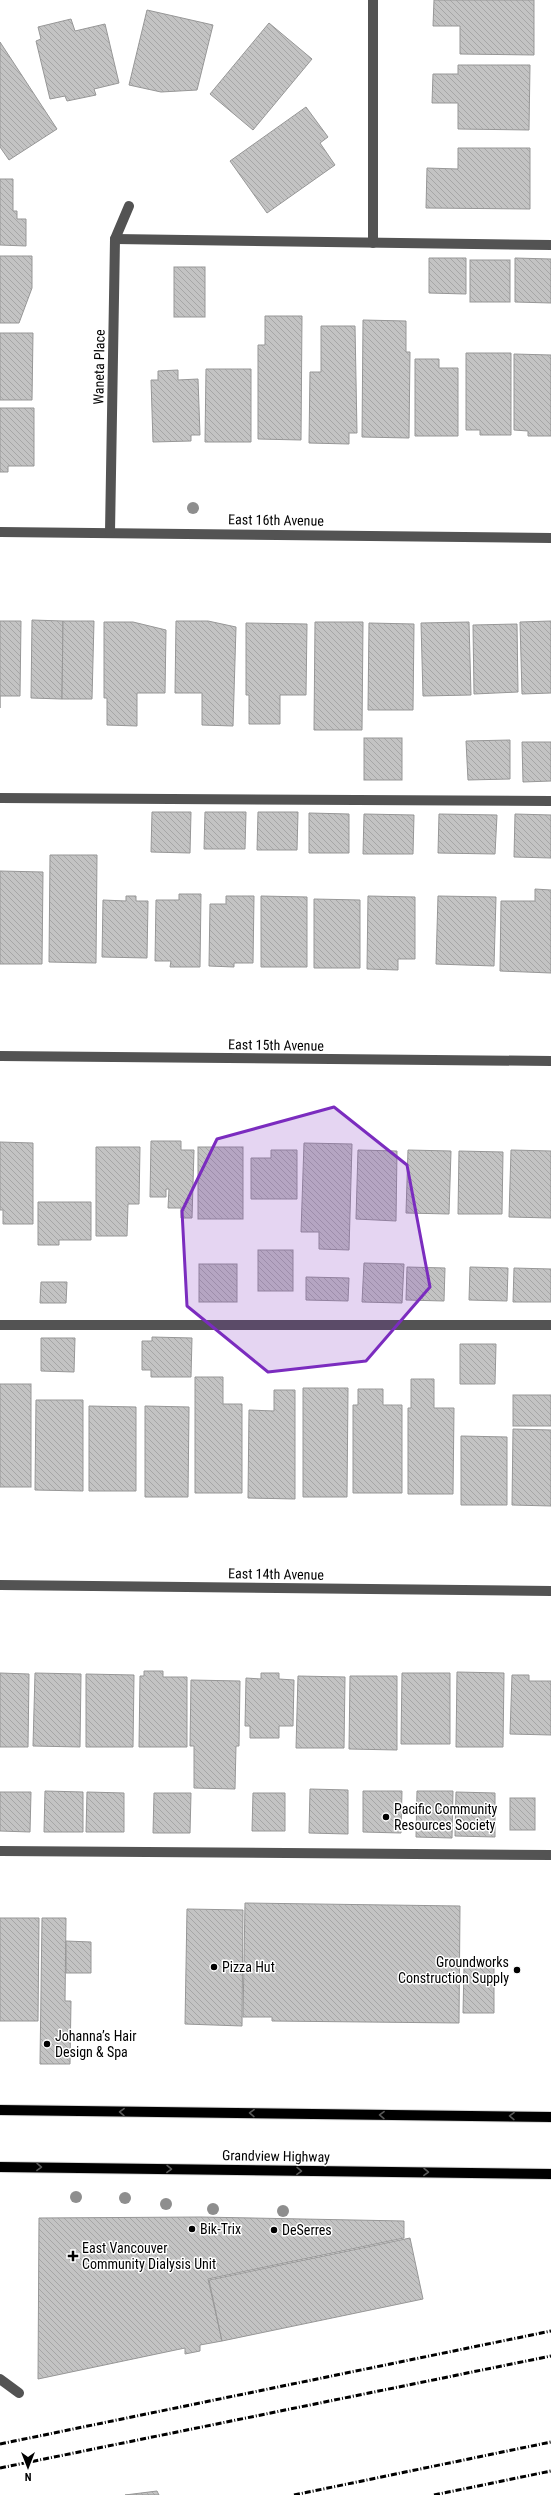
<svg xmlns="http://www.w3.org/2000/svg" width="551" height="2495" font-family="'Roboto Condensed',sans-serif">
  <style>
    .building { fill: url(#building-back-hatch); stroke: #979797 }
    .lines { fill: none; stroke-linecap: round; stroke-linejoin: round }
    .major-casing { stroke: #dbdbdb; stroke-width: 12 }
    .minor { stroke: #535353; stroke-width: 10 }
    .major { stroke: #000; stroke-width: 10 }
    .rail { stroke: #000; stroke-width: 3; stroke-dasharray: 6 2 1 2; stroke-linecap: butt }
    .tree { fill: #8e8e8e }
    .oneway { stroke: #595959 }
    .marked { fill: #7b2cbf; fill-opacity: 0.2; stroke: #7b2cbf; stroke-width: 3; stroke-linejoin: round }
    .poi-dot { fill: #000; stroke: #fff; stroke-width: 1.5 }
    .labels { text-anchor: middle; stroke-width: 3; stroke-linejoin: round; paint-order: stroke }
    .street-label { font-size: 14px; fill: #000; stroke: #fff }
    .poi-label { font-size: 14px; fill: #000; stroke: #fff; text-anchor: start }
  </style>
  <defs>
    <pattern id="building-back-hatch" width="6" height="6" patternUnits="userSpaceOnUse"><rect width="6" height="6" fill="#c3c3c3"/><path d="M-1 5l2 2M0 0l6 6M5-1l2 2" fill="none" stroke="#a6a6a6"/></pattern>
  </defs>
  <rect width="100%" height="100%" fill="#fff"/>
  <g class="building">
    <path d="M434 0H534V55L460 54V26H433Z"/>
    <path d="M147 10 213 25 197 90 161 92 129 85Z"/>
    <path d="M71 19 75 31 105 24 119 83 94 89 96 95 67 101 65 96 50 99 36 41 41 39 38 27Z"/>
    <path d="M269 23 312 59 253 130 210 94Z"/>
    <path d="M0 42 57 129 9 160 0 147Z"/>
    <path d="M458 65H530L529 130 458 129V103H432L433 74H458Z"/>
    <path d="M306 107 328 137 320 143 335 165 267 213 230 161Z"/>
    <path d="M458 148H530V209L426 208 427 168 458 169Z"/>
    <path d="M0 179H13V211H17V219H26V246L0 245Z"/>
    <path d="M0 256H32V288L19 323H0Z"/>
    <path d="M429 258H466V294L429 293Z"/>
    <path d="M515 258 551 259V303L515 302Z"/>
    <rect x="470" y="260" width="40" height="42"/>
    <rect x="174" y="267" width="31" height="50"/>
    <path d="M265 316H302L301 440 258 439V345H265Z"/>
    <path d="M363 320 406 321V352H410L409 438 362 437Z"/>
    <path d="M321 326H355L357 433H349V444L309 443 310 372H321Z"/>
    <path d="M0 333H33L32 400H0Z"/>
    <path d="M466 353H511V435H480V430H466Z"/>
    <path d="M514 354 551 355V436H528V431L514 430Z"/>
    <path d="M415 359H439V368H458V436H415Z"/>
    <path d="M206 369H251V442H205Z"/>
    <path d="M178 370V380L198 379 200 435H191V441L153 442 151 380H158V371Z"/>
    <path d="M0 408H34V466H8V472H0Z"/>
    <path d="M32 620 63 621 62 699 31 698Z"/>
    <path d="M0 621H21L20 696H0V708Z"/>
    <path d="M63 621H94L92 699H62Z"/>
    <path d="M176 621H208L236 627 233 726 202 725V693H175Z"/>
    <path d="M551 621V693L522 694 520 622Z"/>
    <path d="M104 622H133L166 630 165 693H137V726L107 725V698H104Z"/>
    <path d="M315 622H363L362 730H314Z"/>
    <path d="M469 622 471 695 423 696 421 623Z"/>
    <path d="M246 623 307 624 306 695H280V724H249V695H246Z"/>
    <path d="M369 623 414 624 413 710H368Z"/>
    <path d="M517 624 518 692 474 694 473 625Z"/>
    <rect x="364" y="738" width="38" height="42"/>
    <path d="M510 740V779L468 780 466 741Z"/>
    <path d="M522 742H551V781L523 782Z"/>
    <path d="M152 812H191L190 853 151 852Z"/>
    <path d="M205 812H246L245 849H204Z"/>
    <path d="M258 812H298L297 850H257Z"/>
    <path d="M309 813 349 814V853H309Z"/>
    <path d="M364 814 414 815 413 854H363Z"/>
    <path d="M439 814 497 815 495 854 438 853Z"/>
    <path d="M515 814 551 815V858L514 857Z"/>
    <path d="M50 855H97L96 963 49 962Z"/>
    <path d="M0 871 43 872 42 964H0Z"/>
    <path d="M535 889 551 890V973L500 971 501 901H535Z"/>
    <path d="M179 894H201L200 967H170L171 961H155L156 900H179Z"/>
    <path d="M126 896H136V901H148L147 958 102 957 103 900 126 901Z"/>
    <path d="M226 896H254L253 963H234V967L209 966 210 904H226Z"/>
    <path d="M261 896 307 897V967H261Z"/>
    <path d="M368 896 415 897V959H398V970L367 969Z"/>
    <path d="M438 896 496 897 494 966 436 964Z"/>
    <path d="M314 899 360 900V968H314Z"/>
    <path d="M151 1141H181V1150H194L192 1218H181V1208H168L169 1189H166V1197H150Z"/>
    <path d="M0 1142 33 1143V1224H3V1210H0Z"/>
    <path d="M304 1143 352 1144 349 1250 319 1249V1232H301Z"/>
    <path d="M96 1147H140L139 1204H128L127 1236H96Z"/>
    <rect x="198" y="1147" width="45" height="72"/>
    <path d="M271 1150H297V1199H251V1158H271Z"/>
    <path d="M358 1150 397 1151 396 1221 356 1219Z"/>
    <path d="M408 1150 451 1151 449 1214 406 1213Z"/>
    <path d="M511 1150 551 1151V1218L509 1217Z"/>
    <path d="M459 1151 503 1152 502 1214H458Z"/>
    <path d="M38 1202H91V1240H59V1245H38Z"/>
    <rect x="258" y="1250" width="35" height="41"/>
    <path d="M364 1263 404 1264 402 1303 362 1302Z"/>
    <rect x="199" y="1264" width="38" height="38"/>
    <path d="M407 1267 445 1268 444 1301 406 1300Z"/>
    <path d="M470 1267 508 1268 507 1301 469 1300Z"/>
    <path d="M514 1268 551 1269V1302H513Z"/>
    <path d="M306 1277 349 1278 348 1301 306 1300Z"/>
    <path d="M41 1282H67L66 1303H40Z"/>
    <path d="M152 1337 192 1338 191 1377H151V1370H142V1341H152Z"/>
    <path d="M41 1338H75L74 1372 41 1371Z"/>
    <path d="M460 1344H496L495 1384H460Z"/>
    <path d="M195 1377H223V1404H242V1493H195Z"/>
    <path d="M411 1379H434V1408H454L453 1494H408V1408H411Z"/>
    <rect x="0" y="1384" width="31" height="103"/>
    <path d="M303 1388H348L347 1497H303Z"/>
    <path d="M358 1389H383V1405H402V1493H353V1405H358Z"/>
    <path d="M274 1390H295V1499L248 1498 249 1410 274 1411Z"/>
    <rect x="513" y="1395" width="38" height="31"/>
    <path d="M36 1400H83V1491L35 1490Z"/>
    <path d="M89 1406 136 1407V1491H89Z"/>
    <path d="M145 1406 189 1407 188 1497H145Z"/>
    <path d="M513 1429 551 1430V1506L512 1505Z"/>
    <path d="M461 1436 507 1437V1505H461Z"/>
    <path d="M144 1671H163V1677H187V1747H139L140 1676H144Z"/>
    <path d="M457 1672 504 1673 503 1747H456Z"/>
    <path d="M0 1673 29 1674 28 1747H0Z"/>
    <path d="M35 1673 81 1674 80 1747 33 1746Z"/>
    <path d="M261 1673H279V1679L294 1680 293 1726H279V1738H250V1726H245L246 1678 261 1679Z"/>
    <path d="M402 1673H450V1744H401Z"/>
    <path d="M86 1674 134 1675 133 1747H86Z"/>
    <path d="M512 1675H529V1681H551V1735L510 1734Z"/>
    <path d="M298 1676 345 1677 344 1748H296Z"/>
    <path d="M350 1676H397V1750L349 1749Z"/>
    <path d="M191 1680 240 1681 239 1746H236L235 1789 194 1788V1746H190Z"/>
    <path d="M310 1789 348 1790V1834L309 1833Z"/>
    <path d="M45 1791 83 1792V1832H44Z"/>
    <path d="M363 1791H402L401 1833 363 1832Z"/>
    <path d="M417 1791H453L452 1838 416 1837Z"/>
    <path d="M0 1792H31L30 1832 0 1831Z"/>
    <path d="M87 1792 124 1793V1832H86Z"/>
    <path d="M456 1792 495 1793V1837L455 1836Z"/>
    <path d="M154 1793H191L190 1833H153Z"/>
    <path d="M253 1793H285V1831H252Z"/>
    <rect x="510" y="1798" width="25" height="32"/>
    <path d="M245 1903 460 1906 459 2023 272 2021V2017H243Z"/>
    <path d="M187 1909 243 1910 242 2026 185 2024Z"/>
    <path d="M0 1918H39L38 2021H0Z"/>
    <path d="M42 1918H66L65 2001H71L70 2064H40Z"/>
    <path d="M66 1941 91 1942V1973H66Z"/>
    <path d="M464 1966H494V2013H463Z"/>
    <path d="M201 2217 404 2221V2238L208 2279 222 2341 200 2345V2351L185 2354V2348L38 2379 39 2218Z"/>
    <path d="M410 2238 423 2299 222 2341 209 2280Z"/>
    <path d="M157 2491 159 2495H125Z"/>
  </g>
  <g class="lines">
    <defs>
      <g id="major">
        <path d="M0 2110 551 2117"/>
        <path d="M0 2167 551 2174"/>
      </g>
    </defs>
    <use href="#major" class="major-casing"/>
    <g class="minor">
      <path d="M115 239 551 245"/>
      <path d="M373 243V0"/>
      <path d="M0 532 551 538"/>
      <path d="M110 532 115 239 129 206"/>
      <path d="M0 798 551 801"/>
      <path d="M0 1056 551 1061"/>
      <path d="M0 1325H551"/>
      <path d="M0 1585 551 1591"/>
      <path d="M0 1851 551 1855"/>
      <path d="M0 2379 19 2393"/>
    </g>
    <use href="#major" class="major"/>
    <g class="rail">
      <path d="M0 2444 551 2331"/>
      <path d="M0 2468 551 2356"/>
      <path d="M294 2495 551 2442"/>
      <path d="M434 2495 551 2471"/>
    </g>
  </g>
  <g class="tree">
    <circle cx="193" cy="508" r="6"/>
    <circle cx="76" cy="2197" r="6"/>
    <circle cx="125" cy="2198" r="6"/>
    <circle cx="166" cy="2204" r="6"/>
    <circle cx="213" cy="2209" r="6"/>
    <circle cx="283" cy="2211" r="6"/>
  </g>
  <defs><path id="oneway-chevron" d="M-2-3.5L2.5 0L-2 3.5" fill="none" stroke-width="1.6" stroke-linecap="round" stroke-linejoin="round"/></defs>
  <g class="oneway">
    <use href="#oneway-chevron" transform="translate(122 2112) rotate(-179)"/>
    <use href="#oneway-chevron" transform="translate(252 2113) rotate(-179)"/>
    <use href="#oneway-chevron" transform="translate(382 2115) rotate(-179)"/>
    <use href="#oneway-chevron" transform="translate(512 2116) rotate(-179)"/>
    <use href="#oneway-chevron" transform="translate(39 2167) rotate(1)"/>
    <use href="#oneway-chevron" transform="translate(169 2169) rotate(1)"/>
    <use href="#oneway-chevron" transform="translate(299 2171) rotate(1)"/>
    <use href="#oneway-chevron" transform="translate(426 2172) rotate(1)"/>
  </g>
  <path class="marked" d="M334 1107 407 1165 430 1287 366 1361 268 1372 187 1306 182 1211 217 1139Z"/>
  <g class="poi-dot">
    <circle cx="386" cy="1817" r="4"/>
    <circle cx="214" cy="1967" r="4"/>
    <circle cx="517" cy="1970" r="4"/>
    <circle cx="47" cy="2044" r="4"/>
    <circle cx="192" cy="2229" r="4"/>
    <circle cx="274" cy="2230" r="4"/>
    <path d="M71 2250h4v4h4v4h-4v4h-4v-4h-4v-4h4z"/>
  </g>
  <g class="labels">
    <g class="street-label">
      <text transform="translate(99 367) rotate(-89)" y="5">Waneta Place</text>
      <text transform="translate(276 520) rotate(1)" y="5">East 16th Avenue</text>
      <text transform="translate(276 1045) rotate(1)" y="5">East 15th Avenue</text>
      <text transform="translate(276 1574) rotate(1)" y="5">East 14th Avenue</text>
      <text transform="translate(276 2156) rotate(1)" y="5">Grandview Highway</text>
    </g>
    <g class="poi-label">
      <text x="394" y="1814">Pacific Community<tspan x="394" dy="16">Resources Society</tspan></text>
      <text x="509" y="1967" text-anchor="end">Groundworks<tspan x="509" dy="16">Construction Supply</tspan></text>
      <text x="222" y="1972">Pizza Hut</text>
      <text x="55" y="2041">Johanna’s Hair<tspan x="55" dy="16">Design &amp; Spa</tspan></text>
      <text x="200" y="2234">Bik-Trix</text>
      <text x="282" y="2235">DeSerres</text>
      <text x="82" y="2253">East Vancouver<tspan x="82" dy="16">Community Dialysis Unit</tspan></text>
    </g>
  </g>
  <g transform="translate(28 2467) rotate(180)" stroke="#ffffff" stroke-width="3" paint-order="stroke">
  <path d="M0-3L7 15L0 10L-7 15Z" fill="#000000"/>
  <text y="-6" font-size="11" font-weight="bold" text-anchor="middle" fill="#000000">N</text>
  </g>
</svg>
